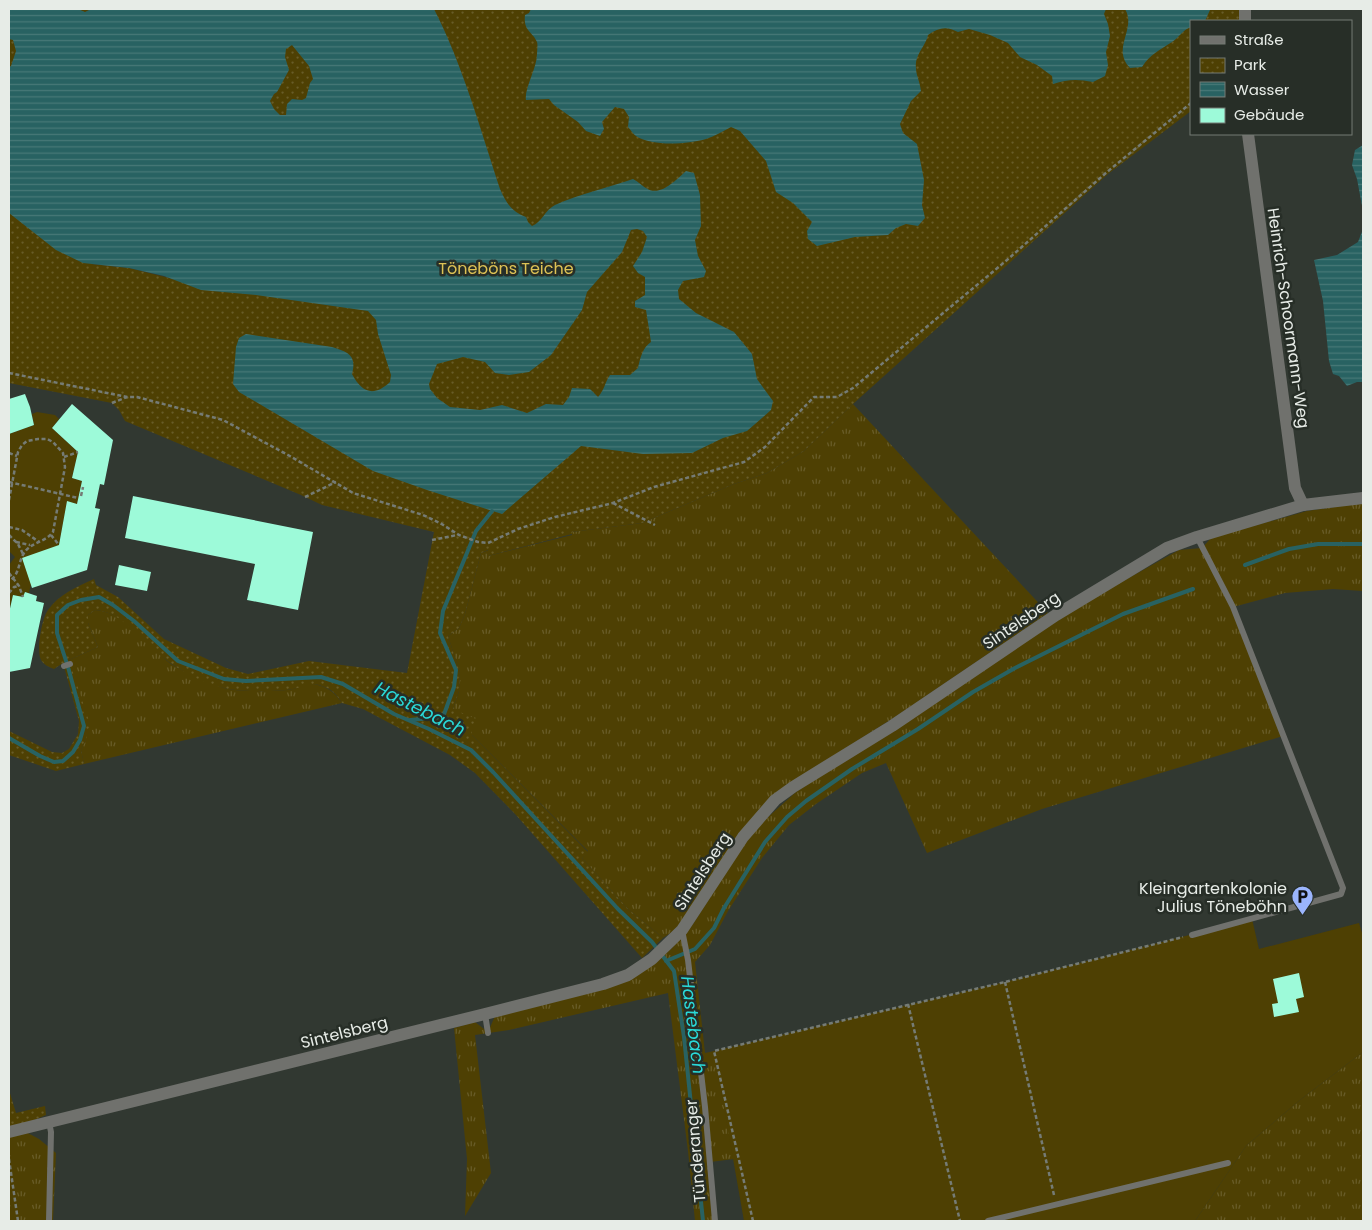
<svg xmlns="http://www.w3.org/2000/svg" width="1372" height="1230" font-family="Poppins,sans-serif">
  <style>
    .grass { fill: url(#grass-tufts) }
    .park { fill: url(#park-dots); fill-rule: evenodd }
    .garden { fill: #4e4003 }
    .water { fill: url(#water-rules); fill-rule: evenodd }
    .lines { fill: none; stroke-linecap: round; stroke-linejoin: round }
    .stream { stroke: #286262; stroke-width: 4 }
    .building { fill: #9dfad9 }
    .path { stroke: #757b75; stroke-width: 2.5; stroke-dasharray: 4 2.5; stroke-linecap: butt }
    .lane { stroke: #70716d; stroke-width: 6 }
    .street { stroke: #70716d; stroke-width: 12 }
    .labels { text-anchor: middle; stroke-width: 5; stroke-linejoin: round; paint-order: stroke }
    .park-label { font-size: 16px; fill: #ddc255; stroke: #272e27 }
    .street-label { font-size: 16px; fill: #e7ece7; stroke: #272e27 }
    .poi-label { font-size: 16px; fill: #e7ece7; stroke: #272e27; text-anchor: end }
    .water-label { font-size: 18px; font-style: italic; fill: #2ad9d8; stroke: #272e27 }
  </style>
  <defs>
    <pattern id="grass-tufts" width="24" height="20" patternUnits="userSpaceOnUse" patternTransform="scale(1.25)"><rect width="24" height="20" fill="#4e4003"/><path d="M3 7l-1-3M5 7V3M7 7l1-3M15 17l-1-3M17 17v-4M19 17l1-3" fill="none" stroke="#685c28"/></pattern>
    <pattern id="park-dots" width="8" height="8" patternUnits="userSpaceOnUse" patternTransform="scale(1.25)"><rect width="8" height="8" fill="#4e4003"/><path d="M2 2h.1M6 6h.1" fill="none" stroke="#685c28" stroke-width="1.8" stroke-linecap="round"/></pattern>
    <pattern id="water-rules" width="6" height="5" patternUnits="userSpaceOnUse" patternTransform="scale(1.25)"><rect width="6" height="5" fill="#286262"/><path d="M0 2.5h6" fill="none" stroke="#477978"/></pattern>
  </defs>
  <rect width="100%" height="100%" fill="#313831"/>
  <g class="grass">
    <path d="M853 404 1048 613 898 715 792 782 684 920 672 932 663 938 628 909 582 858 588 851 472 735V729L453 709 459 691 460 673 448 636 459 628 465 614 481 553 489 550 488 556 572 535V532L642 523 734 484 767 473 804 451Z"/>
    <path d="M1363 503V591L1333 589 1285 593 1233 607 1283 736 1042 809 927 853 886 763 862 773 816 804 789 825 762 858 728 911 710 945 695 962 705 1053 714 1051 734 1159 710 1162 715 1221H695L688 1151 668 993 509 1030 475 1035 491 1173 465 1216 467 1159 454 1028 475 1022 488 1032 495 1016 607 987 671 949 693 924 747 840 758 826 796 792 1091 599 1179 550 1202 548 1211 538 1307 511Z"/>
    <path d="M95 610C127 612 147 646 171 664 183 672 210 683 224 688 236 692 279 692 293 689 298 688 302 685 307 684 323 683 334 691 342 703L84 764 81 750 86 740 69 660 98 647 88 623V615Z"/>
    <path d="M1363 1052V1221H1195L1246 1146 1300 1100Z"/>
    <path d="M26 1132 39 1139 56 1153 53 1221H9V1133Z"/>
  </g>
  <g class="park">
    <path d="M9 9H1242V21H1191V111L1108 174 853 404 804 451 767 473 734 484 642 523 572 532V534L488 556V550L481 553 465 614 459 628 448 636 460 673 459 691 453 709 476 719 472 729V735L588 852 582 858 628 909 663 938 642 958 516 815 475 773 450 755 363 709 342 703C337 695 332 689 322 686 312 682 303 687 293 689 277 692 239 692 224 688 197 681 174 668 154 650 135 634 121 612 95 610L88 615V623L98 647 69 660 90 724 86 740 81 750 84 764 56 771 9 755V731L52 752 62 753 69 749 78 734 79 721 63 663 54 669C49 667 44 665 41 660 36 650 42 618 48 610 58 595 78 586 94 579L96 585 118 597 164 639 226 668 248 674 309 661 407 673 434 532 322 505 301 495 125 421 119 410 112 403 9 383ZM117 262 173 278V279L129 268 91 264Z"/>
    <path d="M9 1090 16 1113 45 1106 46 1115 9 1131Z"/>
  </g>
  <g class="garden">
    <path d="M37 412 55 415 59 419 52 428 78 452 72 478 82 481 77 504 67 502 59 545 31 584 29 593 25 592 23 597 13 595 9 613V565L15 557 9 551V434L34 425 32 414Z"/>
    <path d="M1252 919 1259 949 1359 923 1363 936V1052L1300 1100 1246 1146 1195 1221H744L714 1051 1005 982Z"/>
  </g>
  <g class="water">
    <path d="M9 9H78L85 12 91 9H434C463 66 480 128 500 189 506 203 512 212 526 217L528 222 532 226C542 222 545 210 555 205 580 194 607 188 633 179 639 182 641 185 646 188 660 198 677 179 686 171L694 173 700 195 701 226 695 240 698 256 706 271 704 277 683 281 678 290 679 299 696 313 734 332 752 354 757 379 773 401 771 410 747 431 723 438 692 453 643 454 581 446 502 514 427 490 373 471 239 392 233 384 236 347 239 338 246 334 332 347C348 352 357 355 352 374 362 393 374 397 390 382L391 375 378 334 376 320 368 311 256 295 201 290 164 276 129 268 83 263 56 250 9 213V67L11 66 16 51 13 40 9 39ZM292 45 309 66 313 79 310 83 306 98 302 100 292 99 287 104 286 115H280L274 109 270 101 274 94 277 92 289 70 285 57 286 49ZM637 229 643 231 647 237 642 252 633 266 638 273 645 277V295L635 301V307L646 310 651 342C643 347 640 358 638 368L630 375H610C605 382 604 391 598 397L590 389 572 388 569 397 563 405 546 404 527 413 502 405 480 410 450 407 437 398 430 389 429 384 437 364 463 357 485 362 495 373 509 375 529 372 551 355 582 310 587 292 622 252 631 230Z"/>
    <path d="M531 9H1106L1104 14 1108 24 1110 36 1106 52 1108 65 1105 76 1093 82C1078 79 1068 79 1053 84L1052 76 1037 65 1020 57 1008 43 990 35 969 29 958 32C947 26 939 27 928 35 926 46 914 55 916 68 916 75 920 82 921 91L911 101 900 124 903 133 917 144 924 180 922 205 925 218 918 226 906 224 896 228 888 235 855 237 817 246 808 239 807 231 812 222 793 203 776 192 766 161 740 131 731 127C723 131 715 136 706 139 688 144 653 147 636 136 633 134 631 130 628 127L629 117 624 109 615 107 602 122 604 129 600 136 586 131 578 122 554 105 549 99 526 100C524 89 537 68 537 54 537 51 538 45 537 42 533 32 523 31 525 15L529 13Z"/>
    <path d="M1125 9H1209L1210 10 1205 21H1191V27C1181 31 1180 37 1172 42 1160 50 1150 54 1142 67L1130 68C1111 48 1137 29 1125 9Z"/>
    <path d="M1363 145V211L1357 179 1352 165 1355 150Z"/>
    <path d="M1363 229V382H1357L1347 386 1339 376 1333 374 1329 361 1323 301 1314 260 1337 255 1358 242Z"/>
  </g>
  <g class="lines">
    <g class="stream">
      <path d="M1245 565 1289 549 1318 544H1363"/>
      <path d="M410 720 443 717 454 687 456 670 440 633 443 611 476 531 492 511"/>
      <path d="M9 738 40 756 54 762 63 761 73 752 80 740 84 726 68 667 57 633V615L68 605 81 600 99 597 113 605 134 621 178 661 224 679 246 681 321 677 343 684 394 714 429 729 471 750 493 772 618 909 652 942 674 971 684 1037 703 1221"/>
      <path d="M666 961 695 949 714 928 724 908 765 842 787 817 806 801 852 769 918 729 973 692 1015 668 1123 614 1193 589"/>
    </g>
  </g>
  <g class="building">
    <path d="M25 394 30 407 34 425 9 434V399Z"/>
    <path d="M72 404 113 440 104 485 100 484 95 508 100 509 87 570 32 588 22 558 59 545 67 501 77 504 82 481 72 478 78 452 52 428Z"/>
    <path d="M133 496 313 532 298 610 247 600 255 564 125 538Z"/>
    <path d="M119 565 151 572 147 591 115 585Z"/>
    <path d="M25 592 37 596 36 601 44 603 30 668 9 672V613L13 595 23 597Z"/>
    <path d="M1299 973 1304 997 1296 999 1299 1012 1274 1017 1272 1004 1278 1003 1273 979Z"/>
  </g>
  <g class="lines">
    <g class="path">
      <path d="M9 373 127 397H137L223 420 288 455 353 493 423 515 440 523 459 535 478 542 488 543 518 529 555 517 613 503 654 487 744 462 765 447 814 397H837L853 388 1007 260 1107 172 1191 103"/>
      <path d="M112 403 127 397"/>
      <path d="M9 453 17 456"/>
      <path d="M64 457 78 452"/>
      <path d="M9 482 78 498"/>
      <path d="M81 496 83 487"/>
      <path d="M305 497 336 482"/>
      <path d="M9 500 18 452 22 445 27 441 38 439H47L53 442 63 453 65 467 53 532C46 542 31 542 24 553 18 562 20 575 9 581"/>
      <path d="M613 503 655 525"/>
      <path d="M9 527 22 530 39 542"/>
      <path d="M9 535 18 544 23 554"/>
      <path d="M51 535 59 545"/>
      <path d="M432 540 457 535"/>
      <path d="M16 542 30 545"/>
      <path d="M9 573 19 586 23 597"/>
      <path d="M9 593 14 587 19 586"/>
      <path d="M1005 982 1054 1195"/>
      <path d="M908 1004 960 1221"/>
      <path d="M9 1159 18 1221"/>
      <path d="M753 1221 714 1051 1005 982 1183 937"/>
    </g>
    <g class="lane">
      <path d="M64 666 70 664"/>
      <path d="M682 930 688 960 705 1107 715 1221"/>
      <path d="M1192 935 1341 894 1343 888 1233 607 1197 537"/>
      <path d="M485 1014 488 1033"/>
      <path d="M49 1221 51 1132 49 1122"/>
      <path d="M988 1221 1228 1163"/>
    </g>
    <g class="street">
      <path d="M1245 21V9"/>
      <path d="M1248 134 1295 488 1303 505"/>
      <path d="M9 1132 485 1014 603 984 628 975 652 959 682 930 743 837 775 800 793 787 892 726 1056 615 1167 548 1197 537 1303 505 1363 498"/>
    </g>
  </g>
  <defs>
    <symbol id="parking-pin" viewBox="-11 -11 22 30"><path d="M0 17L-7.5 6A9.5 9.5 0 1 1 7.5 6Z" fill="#9bb5fd" stroke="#272e27"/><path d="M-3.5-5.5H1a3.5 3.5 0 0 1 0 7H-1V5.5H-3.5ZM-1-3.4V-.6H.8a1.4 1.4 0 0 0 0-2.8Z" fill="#111"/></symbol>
  </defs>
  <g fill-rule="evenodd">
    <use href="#parking-pin" x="1290" y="884" width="25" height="34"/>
  </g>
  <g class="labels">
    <g class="park-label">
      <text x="506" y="274">Töneböns Teiche</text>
    </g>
    <g class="street-label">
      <text transform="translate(1289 318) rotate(82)" y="6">Heinrich-Schoormann-Weg</text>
      <text transform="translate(1021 620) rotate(-34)" y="6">Sintelsberg</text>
      <text transform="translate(702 871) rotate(-57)" y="6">Sintelsberg</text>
      <text transform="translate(344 1032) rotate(-14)" y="6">Sintelsberg</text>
      <text transform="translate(695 1151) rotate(-95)" y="6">Tünderanger</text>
    </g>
    <g class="poi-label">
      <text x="1287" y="894">Kleingartenkolonie<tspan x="1287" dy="18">Julius Töneböhn</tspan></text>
    </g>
    <g class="water-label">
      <text transform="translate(420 709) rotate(27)" y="6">Hastebach</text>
      <text transform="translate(693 1025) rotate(83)" y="6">Hastebach</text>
    </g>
  </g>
  <rect width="1372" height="1230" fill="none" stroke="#e7ece7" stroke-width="20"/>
  <rect x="1190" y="20" width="162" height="115" fill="#272e27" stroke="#747a74"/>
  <rect x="1200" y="36" width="25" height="8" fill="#70716d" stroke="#747a74"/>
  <text x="1234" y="45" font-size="15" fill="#e7ece7">Straße</text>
  <rect x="1200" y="58" width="25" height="15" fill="url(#park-dots)" stroke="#747a74"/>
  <text x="1234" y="70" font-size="15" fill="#e7ece7">Park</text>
  <rect x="1200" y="82" width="25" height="15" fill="url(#water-rules)" stroke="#747a74"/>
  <text x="1234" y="95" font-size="15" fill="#e7ece7">Wasser</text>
  <rect x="1200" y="108" width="25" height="15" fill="#9dfad9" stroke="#747a74"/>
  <text x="1234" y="120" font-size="15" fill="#e7ece7">Gebäude</text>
</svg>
